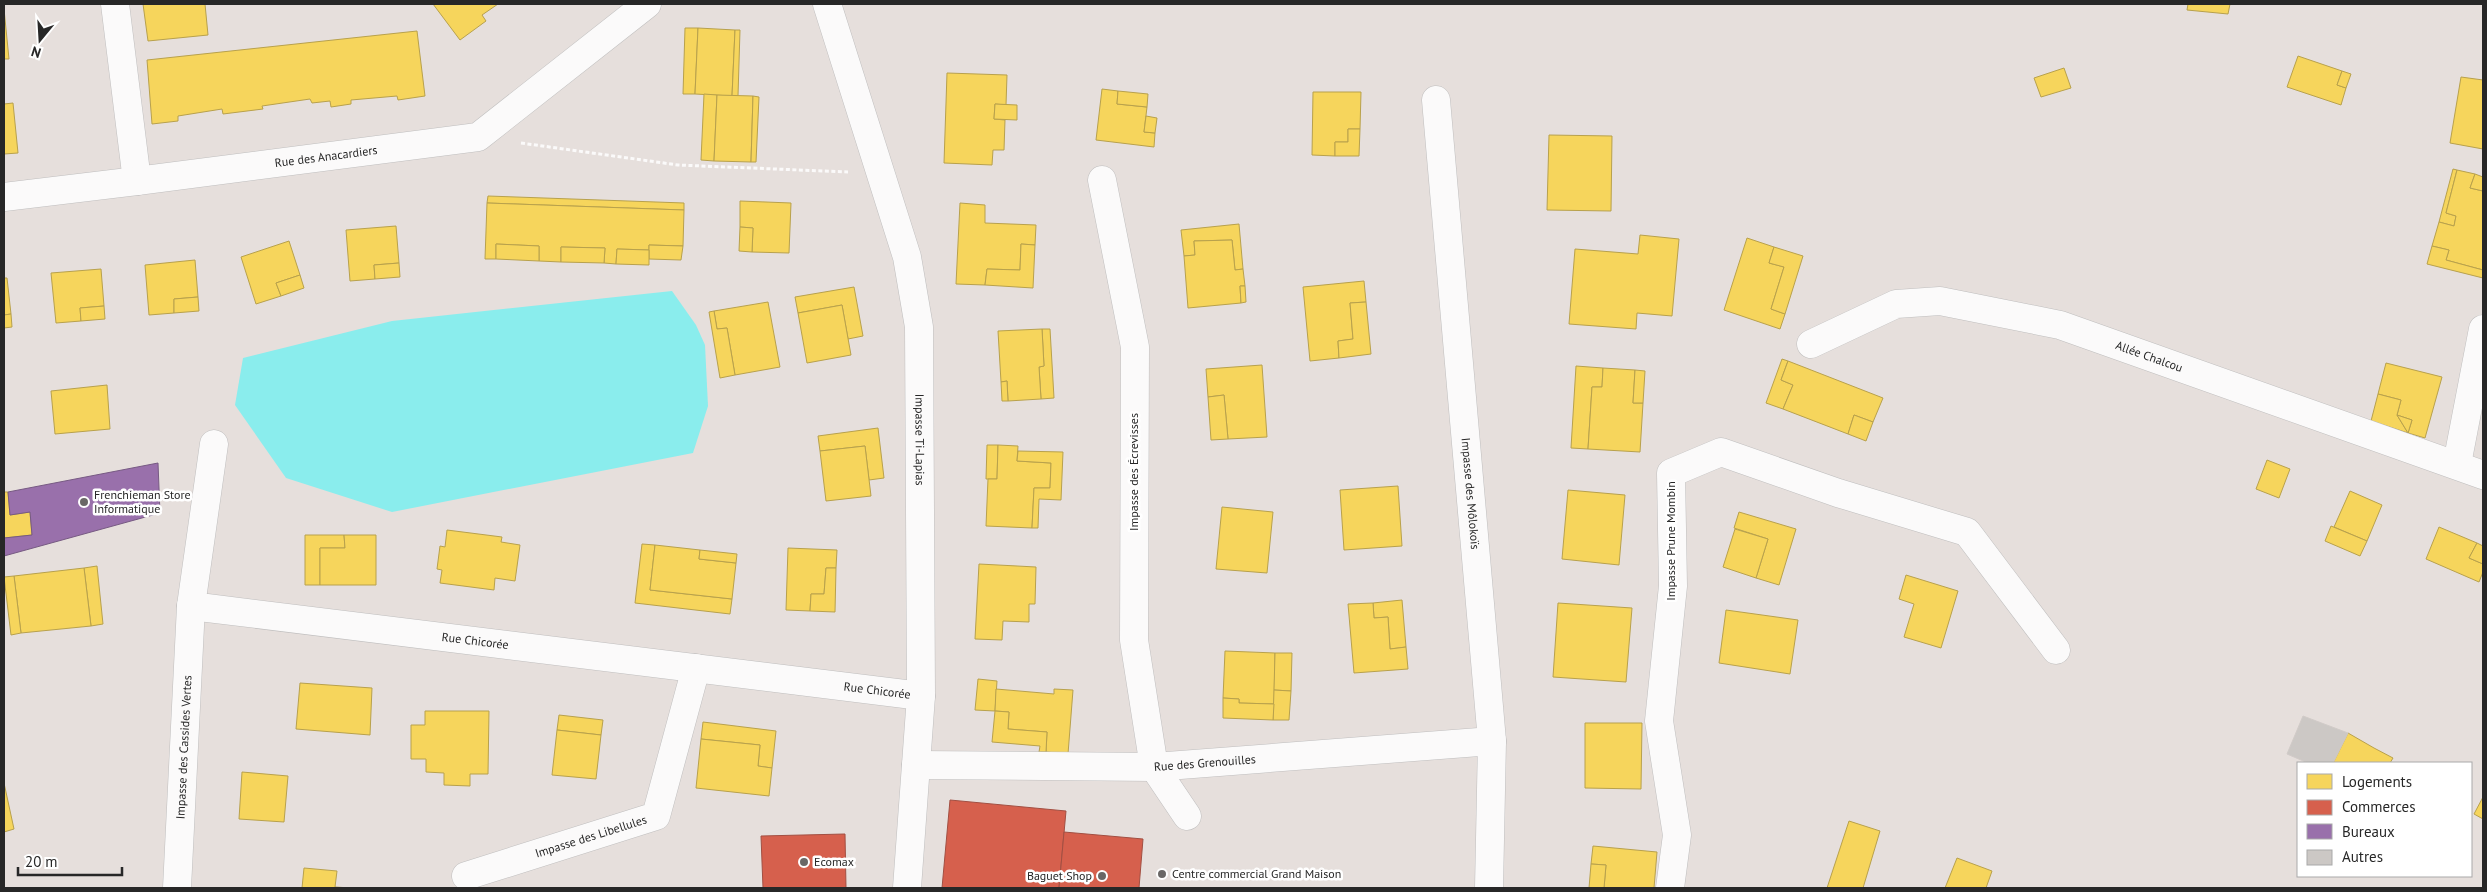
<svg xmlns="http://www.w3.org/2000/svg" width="2487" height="892" font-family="'PT Sans',sans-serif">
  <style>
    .water { fill: #8aeded }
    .homes { fill: #f6d55c; stroke: #b8a14c }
    .shops { fill: #d6604d; stroke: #a24f42 }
    .offices { fill: #9970ab; stroke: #775a83 }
    .building { fill: #ccc8c5; stroke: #d1cbc8 }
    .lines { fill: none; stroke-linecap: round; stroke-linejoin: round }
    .minor-casing { stroke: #bfbebe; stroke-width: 29 }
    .path { stroke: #fbfafa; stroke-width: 3; stroke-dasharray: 4 2.5; stroke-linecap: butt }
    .minor { stroke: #fbfafa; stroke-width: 28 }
    .poi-dot { fill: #6a6766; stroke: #fff; stroke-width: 2 }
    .labels { text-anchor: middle; stroke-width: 5; stroke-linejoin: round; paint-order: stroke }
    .street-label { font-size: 12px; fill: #272727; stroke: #fff }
    .poi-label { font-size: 12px; fill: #272727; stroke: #fff; text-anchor: start }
  </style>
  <rect width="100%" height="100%" fill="#e6dfdc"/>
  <path class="water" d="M672 291 696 325 705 345 708 406 693 453 392 512 286 478 235 405 243 358 392 321Z"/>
  <g class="homes">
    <path d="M143 4H205L208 35 148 41Z"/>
    <path d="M433 4H498L482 15 486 21 460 40Z"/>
    <path d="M2188 4H2230L2228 14 2187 10Z"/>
    <path d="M4 9 9 59H4Z"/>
    <path d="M685 28H698L695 94H683Z"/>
    <path d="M698 28 735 30 732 96 695 94Z"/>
    <path d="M735 30H740L738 96H732Z"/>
    <path d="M417 31 425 96 398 100 397 96 351 100V104L331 107 330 101 312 103 310 99 262 106 263 109 223 114 222 109 178 116V121L152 124 147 60Z"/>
    <path d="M2298 56 2342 71 2337 85 2346 88 2341 105 2287 87Z"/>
    <path d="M2064 68 2071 88 2041 97 2034 78Z"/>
    <path d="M2342 71 2351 74 2346 88 2337 85Z"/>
    <path d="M947 73 1007 75 1006 105 995 104 994 119 1005 120 1004 150H993L992 165 944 163Z"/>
    <path d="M2461 77 2483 80V149L2450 143Z"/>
    <path d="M1102 89 1118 91 1117 104 1147 107 1144 132 1155 133 1154 147 1096 140Z"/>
    <path d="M1118 91 1148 94 1147 107 1117 104Z"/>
    <path d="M1313 92H1361L1360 129H1348V142H1335V156L1312 155Z"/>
    <path d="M704 94 717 95 714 161 701 160Z"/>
    <path d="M717 95 753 96 751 162 714 161Z"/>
    <path d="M753 96 759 97 756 162H751Z"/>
    <path d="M13 103 18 153 4 154V104Z"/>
    <path d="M995 104 1017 105V120L994 119Z"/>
    <path d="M1146 116 1157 118 1155 133 1144 132Z"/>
    <path d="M1348 129H1360L1359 156H1335V142H1348Z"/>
    <path d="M1549 135 1612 136 1611 211 1547 210Z"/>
    <path d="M2453 169 2457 170 2446 213 2456 216 2454 226 2439 222Z"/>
    <path d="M2457 170 2475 174 2470 188 2483 191V270L2446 260 2449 250 2432 246 2439 222 2454 226 2456 216 2446 213Z"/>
    <path d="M2475 174 2483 177V191L2470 188Z"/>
    <path d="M488 196 684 203V210L487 203Z"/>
    <path d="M740 201 791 203 789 253 752 252 753 228 740 227Z"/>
    <path d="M487 203 684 210 683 246 649 245V250L617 249 616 264 604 263 605 248 561 247V262L539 261V246L496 244V259H485Z"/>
    <path d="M960 203 985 205V223L1036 225 1035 245 1021 244 1020 270 987 269 985 285 956 284Z"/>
    <path d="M1239 224 1243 269 1235 270 1232 240 1194 241 1195 255 1184 256 1181 230Z"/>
    <path d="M396 226 399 263 374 265 375 279 350 281 346 230Z"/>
    <path d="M740 227 753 228 752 252 739 251Z"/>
    <path d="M1640 235 1679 239 1672 316 1637 313 1636 329 1569 324 1575 249 1638 254Z"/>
    <path d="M1747 238 1774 247 1769 263 1784 267 1771 309 1785 314 1780 329 1724 310Z"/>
    <path d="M1232 240 1235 270 1243 269 1245 286H1240L1241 303 1188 308 1184 256 1195 255 1194 241Z"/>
    <path d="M289 241 300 275 276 283 281 296 256 304 241 257Z"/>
    <path d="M496 244 539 246V261L496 259Z"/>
    <path d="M1021 244 1035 245 1033 288 985 285 987 269 1020 270Z"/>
    <path d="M649 245 683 246 681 260 649 259Z"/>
    <path d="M2432 246 2449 250 2446 260 2483 270V278L2427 264Z"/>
    <path d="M561 247 605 248 604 263 561 262Z"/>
    <path d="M1774 247 1803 256 1785 314 1771 309 1784 267 1769 263Z"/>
    <path d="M617 249 649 250V265L616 264Z"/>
    <path d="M195 260 198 297 174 299V313L149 315 145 265Z"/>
    <path d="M399 263 400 277 375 279 374 265Z"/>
    <path d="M101 269 104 306 80 308 81 321 56 323 51 273Z"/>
    <path d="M300 275 304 288 281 296 276 283Z"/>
    <path d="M4 278H7L11 314 4 315Z"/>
    <path d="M1364 281 1366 302 1350 303 1353 339 1338 341 1339 358 1310 361 1303 287Z"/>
    <path d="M1240 286H1245L1246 302 1241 303Z"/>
    <path d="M854 287 863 336 848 339 842 305 798 313 795 297Z"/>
    <path d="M198 297 199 311 174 313V299Z"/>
    <path d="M768 302 780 367 735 375 727 328 717 329 714 311Z"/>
    <path d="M1366 302 1371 354 1339 358 1338 341 1353 339 1350 303Z"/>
    <path d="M842 305 851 355 807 363 798 313Z"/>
    <path d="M104 306 105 319 81 321 80 308Z"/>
    <path d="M714 311 717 329 727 328 735 375 720 378 709 312Z"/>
    <path d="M11 314 12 327 4 328V315Z"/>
    <path d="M1042 329H1050L1054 398 1041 399 1039 367 1044 366Z"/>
    <path d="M1042 329 1044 366 1039 367 1041 399 1008 401 1007 381 1001 382 998 331Z"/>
    <path d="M1782 359 1788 361 1781 380 1793 385 1783 409 1766 403Z"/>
    <path d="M1788 361 1883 398 1873 422 1854 415 1848 434 1783 409 1793 385 1781 380Z"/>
    <path d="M2386 363 2442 377 2425 438 2408 433 2412 420 2397 415 2401 400 2378 394Z"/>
    <path d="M1262 365 1267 437 1228 439 1224 395 1208 397 1206 369Z"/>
    <path d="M1576 366 1603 368 1602 387H1592L1588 449 1571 448Z"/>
    <path d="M1603 368 1635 370 1633 403H1643L1640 452 1588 449 1592 387H1602Z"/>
    <path d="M1635 370 1645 371 1643 403H1633Z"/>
    <path d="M1007 381 1008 401H1002L1001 382Z"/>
    <path d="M107 385 110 429 55 434 51 391Z"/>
    <path d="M2378 394 2401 400 2397 415 2408 433 2371 421Z"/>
    <path d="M1224 395 1228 439 1211 440 1208 397Z"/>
    <path d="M1854 415 1873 422 1866 441 1848 434Z"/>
    <path d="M2397 415 2412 420 2408 433Z"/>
    <path d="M878 428 884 478 869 480 865 446 820 451 818 436Z"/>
    <path d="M987 445H998L997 479H986Z"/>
    <path d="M998 445 1018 446 1017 461 1051 463 1050 488H1034L1032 528 986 526 988 479H997Z"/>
    <path d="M865 446 871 496 826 501 820 451Z"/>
    <path d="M1018 451 1063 452 1061 500 1039 499 1038 528H1032L1034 488H1050L1051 463 1017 461Z"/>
    <path d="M2267 460 2290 469 2279 498 2256 489Z"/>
    <path d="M1398 486 1402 546 1344 550 1340 490Z"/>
    <path d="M1568 490 1625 495 1619 565 1562 559Z"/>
    <path d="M2350 491 2382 505 2367 541 2334 527Z"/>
    <path d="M4 492H8L10 515 30 512 32 535 4 538Z"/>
    <path d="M1222 507 1273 512 1267 573 1216 569Z"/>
    <path d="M1739 512 1796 529 1779 585 1756 578 1768 539 1734 528Z"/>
    <path d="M2331 526 2367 541 2360 556 2325 541Z"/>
    <path d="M2439 527 2477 543 2469 558 2483 564V572L2479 582 2426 559Z"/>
    <path d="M1735 529 1768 539 1756 578 1723 567Z"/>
    <path d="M447 530 502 537 501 542 520 545 515 581 495 578 494 590 440 583 442 570 437 569 440 546 445 547Z"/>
    <path d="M305 535H344L345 548H320V585H305Z"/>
    <path d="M344 535H376V585H320V548H345Z"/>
    <path d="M2477 543 2483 546V564L2469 558Z"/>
    <path d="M642 544 655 545 650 590 732 599 730 614 635 603Z"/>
    <path d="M655 545 700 550 699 559 736 563 732 599 650 590Z"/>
    <path d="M788 548 837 550 836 568H826L824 594H811L810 611 786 610Z"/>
    <path d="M700 550 737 554 736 563 699 559Z"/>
    <path d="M979 564 1036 567 1035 604H1029V622L1003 621 1002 640 975 639Z"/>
    <path d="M97 566 103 624 91 626 84 568Z"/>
    <path d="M84 568 91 626 21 633 14 576Z"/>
    <path d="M826 568H836L835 612 810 611 811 594H824Z"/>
    <path d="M1906 575 1958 591 1941 648 1904 637 1914 604 1899 599Z"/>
    <path d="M14 576 21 633 11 635 4 577Z"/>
    <path d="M1402 600 1406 647 1390 649 1388 617 1374 618 1373 603Z"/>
    <path d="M1373 603 1374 618 1388 617 1390 649 1406 647 1408 669 1354 673 1348 604Z"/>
    <path d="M1558 603 1632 608 1626 682 1553 677Z"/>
    <path d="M1726 610 1798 620 1790 674 1719 663Z"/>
    <path d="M1225 651 1275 653 1274 704 1239 703V699L1223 698Z"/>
    <path d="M1275 653H1292L1291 691 1274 690Z"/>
    <path d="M978 679 997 681 995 711 975 710Z"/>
    <path d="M300 683 372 688 370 735 296 729Z"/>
    <path d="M996 689 1054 694V689L1073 690 1068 754 1046 752 1047 732 1008 729 1009 712 995 711Z"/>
    <path d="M1274 690 1291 691 1289 720H1273Z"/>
    <path d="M1223 698 1239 699V703L1274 704 1273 720 1223 718Z"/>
    <path d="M425 711H489L488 774H470V786L444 785V773L426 772V759H411V725H425Z"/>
    <path d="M995 711 1009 712 1008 729 1047 732 1046 752H1039L1040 746 992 742Z"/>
    <path d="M559 715 603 720 601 735 557 730Z"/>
    <path d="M703 722 776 731 772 768 758 766 760 745 701 739Z"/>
    <path d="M1585 723H1642L1641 789 1585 788Z"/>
    <path d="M557 730 601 735 596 779 552 775Z"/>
    <path d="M2348 733 2374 748 2393 758 2390 763H2333Z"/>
    <path d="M701 739 760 745 758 766 772 768 769 796 696 788Z"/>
    <path d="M242 772 288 776 284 822 239 819Z"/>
    <path d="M4 783 14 829 4 832Z"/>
    <path d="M2483 797V819L2474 814Z"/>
    <path d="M1849 821 1880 831 1863 888H1827Z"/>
    <path d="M1593 846 1657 852 1654 888H1604L1606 865 1591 864Z"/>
    <path d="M1957 858 1992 871 1986 888H1945Z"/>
    <path d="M1591 864 1606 865 1604 888H1589Z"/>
    <path d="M304 868 337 871 335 887 351 888H302Z"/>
  </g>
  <g class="shops">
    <path d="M950 800 1066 811 1059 888H942Z"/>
    <path d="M1064 832 1143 839 1139 888H1059Z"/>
    <path d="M845 834 846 888H763L761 836Z"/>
  </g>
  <path class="offices" d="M158 463 160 513 4 556V538L32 535 30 512 10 515 8 492Z"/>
  <path class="building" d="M2303 716 2348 733 2333 763H2308L2287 754Z"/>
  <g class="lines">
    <defs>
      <g id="minor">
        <path id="s1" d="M115 4 137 181 478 137 647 4"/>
        <path id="s2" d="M827 4 907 257 919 327 921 696 907 888"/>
        <path id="s3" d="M1436 100 1492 741 1489 888"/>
        <path d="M1102 180 1135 347 1134 640 1154 767 1187 816"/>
        <path d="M4 197 137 181"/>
        <path id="s4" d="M1811 344 1896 304 1940 301 2060 325 2483 475"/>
        <path id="s5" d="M214 444 191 606 921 696"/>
        <path d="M2457 464 2483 329"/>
        <path id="s6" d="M916 765 1154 767 1492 741"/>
        <path id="s7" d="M466 876 656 816 696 668"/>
        <path id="s8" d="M177 888 191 606"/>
        <path d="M1670 888 1677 835 1659 721 1673 586 1671 473 1721 452 1838 493 1967 532 2056 650"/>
      </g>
    </defs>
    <use href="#minor" class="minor-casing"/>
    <path class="path" d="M521 143 678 165 848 172"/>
    <use href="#minor" class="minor"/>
  </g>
  <g class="poi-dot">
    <circle cx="84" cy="502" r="5"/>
    <circle cx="804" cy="862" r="5"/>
    <circle cx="1162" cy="874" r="5"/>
    <circle cx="1102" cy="876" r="5"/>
  </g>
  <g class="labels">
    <g class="street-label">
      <text dy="4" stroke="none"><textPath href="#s1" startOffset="369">Rue des Anacardiers</textPath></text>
      <text dy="4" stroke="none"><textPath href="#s4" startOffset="355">Allée Chalcou</textPath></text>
      <text dy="4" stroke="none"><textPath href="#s2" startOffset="449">Impasse Ti-Lapias</textPath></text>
      <text transform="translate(1134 472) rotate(-90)" y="4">Impasse des Écrevisses</text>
      <text dy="4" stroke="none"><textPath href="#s3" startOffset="395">Impasse des Môlokoïs</textPath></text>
      <text transform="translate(1671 541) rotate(-90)" y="4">Impasse Prune Mombin</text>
      <text dy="4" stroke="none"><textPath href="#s5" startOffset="450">Rue Chicorée</textPath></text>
      <text dy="4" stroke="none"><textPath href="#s5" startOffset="855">Rue Chicorée</textPath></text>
      <text dy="4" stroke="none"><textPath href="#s8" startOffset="141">Impasse des Cassides Vertes</textPath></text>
      <text dy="4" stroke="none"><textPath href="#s6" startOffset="289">Rue des Grenouilles</textPath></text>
      <text dy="4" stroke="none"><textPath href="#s7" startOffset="131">Impasse des Libellules</textPath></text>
    </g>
    <g class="poi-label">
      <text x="94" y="499">Frenchieman Store<tspan x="94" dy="14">Informatique</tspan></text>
      <text x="814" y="866">Ecomax</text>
      <text x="1172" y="878">Centre commercial Grand Maison</text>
      <text x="1092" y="880" text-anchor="end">Baguet Shop</text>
    </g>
  </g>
  <rect width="2487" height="892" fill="none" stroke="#272727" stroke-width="10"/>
  <rect x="2297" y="762" width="175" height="115" fill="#ffffff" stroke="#a9a9a9"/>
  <rect x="2307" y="774" width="25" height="15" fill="#f6d55c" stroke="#a9a9a9"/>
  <text x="2342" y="787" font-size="15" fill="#272727">Logements</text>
  <rect x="2307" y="800" width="25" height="15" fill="#d6604d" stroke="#a9a9a9"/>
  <text x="2342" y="812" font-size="15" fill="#272727">Commerces</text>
  <rect x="2307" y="824" width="25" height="15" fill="#9970ab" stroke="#a9a9a9"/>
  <text x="2342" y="837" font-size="15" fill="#272727">Bureaux</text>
  <rect x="2307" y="850" width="25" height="15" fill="#ccc8c5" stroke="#a9a9a9"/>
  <text x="2342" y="862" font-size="15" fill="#272727">Autres</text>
  <g transform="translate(40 40) rotate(198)" stroke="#ffffff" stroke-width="4" paint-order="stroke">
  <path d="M0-4L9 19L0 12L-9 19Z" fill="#272727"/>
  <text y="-8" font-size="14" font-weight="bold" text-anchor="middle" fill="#272727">N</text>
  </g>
  <path d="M18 867v8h104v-8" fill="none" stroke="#272727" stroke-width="2.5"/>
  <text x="25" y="867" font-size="15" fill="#272727" stroke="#ffffff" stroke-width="4" paint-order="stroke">20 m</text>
</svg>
